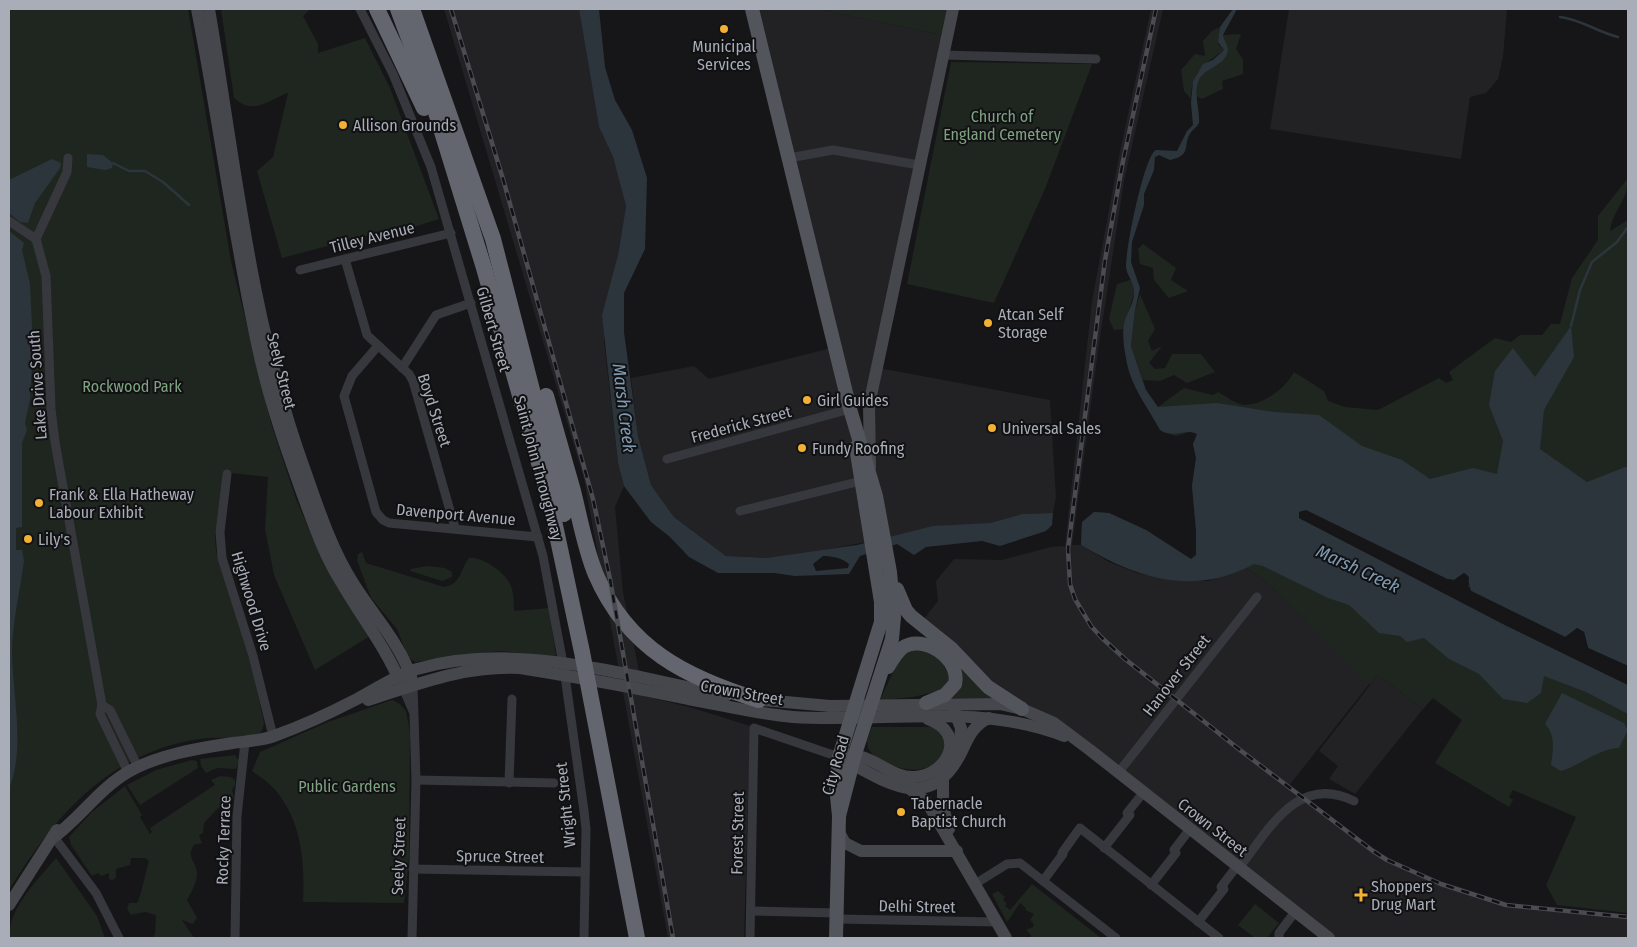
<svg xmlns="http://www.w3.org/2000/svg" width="1637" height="947" font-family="'Fira Sans Condensed',sans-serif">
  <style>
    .built { fill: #222225 }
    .green { fill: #1e261f }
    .water { fill: #2c353c; fill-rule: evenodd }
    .pier { fill: #161618 }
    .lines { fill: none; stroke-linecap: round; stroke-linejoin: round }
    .stream { stroke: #2c353c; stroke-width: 2.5 }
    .street { stroke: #37383d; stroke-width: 9 }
    .secondary { stroke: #45474d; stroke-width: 12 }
    .primary { stroke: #53555c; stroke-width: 14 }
    .highway { stroke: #63666e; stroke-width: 16 }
    .rail-casing { stroke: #4a4c52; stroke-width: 4.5 }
    .rail { stroke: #111113; stroke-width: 2.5; stroke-dasharray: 8; stroke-linecap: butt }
    .poi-dot { fill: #f2b134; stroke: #111113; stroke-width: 2 }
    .labels { text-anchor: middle; stroke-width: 4; stroke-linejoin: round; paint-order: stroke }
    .poi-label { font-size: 16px; fill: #a8adb8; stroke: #111113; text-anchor: start }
    .park-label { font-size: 16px; fill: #7fa381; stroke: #111113 }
    .street-label { font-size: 16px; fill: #a8adb8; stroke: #111113 }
    .water-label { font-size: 18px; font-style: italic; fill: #7f9bb3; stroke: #111113 }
  </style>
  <rect width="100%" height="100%" fill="#161618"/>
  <g class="built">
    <path d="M444 9H579L599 127 613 157 626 206 604 341 618 463 624 486 615 507 623 592 644 696 693 708 750 726 744 938H668L584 479Z"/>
    <path d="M752 9H818L947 36 879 368 1050 400 1056 497 1053 513 1022 514 990 523 884 538 879 514 869 405 851 409 871 541 792 556 767 558 726 556 674 517 651 485 638 436 631 378 694 366 709 379 835 347Z"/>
    <path d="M1151 9H1163L1124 181 1099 344 1072 545H1081L1109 562 1137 573 1172 580 1208 581 1246 568 1268 583 1370 683 1288 787 1373 851 1415 873 1441 884 1506 905 1628 917V938H1329L1114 770 1022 709 920 624 938 601 936 581 954 559 1002 560 1051 547 1065 546 1092 301 1120 151Z"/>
    <path d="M1289 9H1507L1503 57 1498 79 1486 93 1470 97 1461 159 1270 129Z"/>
    <path d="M1378 675 1423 709 1355 794 1329 779 1338 766 1319 751Z"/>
  </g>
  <g class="green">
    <path d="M9 9H188L231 261 271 423 296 499 321 557 370 636 315 670 274 575 265 529 268 477 223 472 215 536 216 551 253 671 264 723C263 727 263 731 260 733 247 741 225 737 210 738 194 739 177 743 162 748 91 772 47 829 9 890Z"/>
    <path d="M221 9H310L303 16 318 44V53L365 38 390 88 439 219 398 232 396 228 282 258 257 171 273 157 288 93C268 100 254 116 234 98Z"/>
    <path d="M818 9H953L947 36Z"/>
    <path d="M1220 27 1218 44 1224 50C1204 65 1191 71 1191 99L1184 91 1181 70 1195 54 1205 56 1203 41 1212 31Z"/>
    <path d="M1241 34 1236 49 1243 60V74L1222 81 1223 89 1202 99 1196 96C1197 88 1197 80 1203 73 1210 66 1227 62 1228 50 1228 45 1224 40 1223 35Z"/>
    <path d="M951 62 1092 64 1045 189 994 303 907 284Z"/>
    <path d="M1628 178C1628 202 1613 209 1610 231L1628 220V666L1577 628 1468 587 1469 577 1462 574 1454 580 1301 511 1299 518 1505 625 1628 685V913L1557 905 1546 885 1576 817 1513 790 1509 797 1513 800 1509 807 1435 763 1462 720 1433 698 1423 709 1378 675 1370 685 1268 583 1246 568C1183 594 1136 577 1081 545L1082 522 1094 512 1109 513 1146 530 1191 559 1196 555V530L1192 486 1196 458 1193 444 1197 434 1190 432 1176 436 1162 432 1152 415 1158 407 1184 388 1213 395 1218 392C1225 396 1236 404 1243 405 1262 406 1286 388 1294 372L1324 391 1328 401 1345 407 1378 410 1439 378 1446 383 1453 380 1449 372 1495 338 1511 342 1520 335H1542L1551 324H1560L1572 278 1598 240V216Z"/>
    <path d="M1143 244 1176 268 1171 280 1188 291 1169 298 1154 280 1153 268 1140 264 1138 249Z"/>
    <path d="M1133 279 1134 294 1123 329 1114 330 1109 319 1117 284Z"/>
    <path d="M1140 294 1155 329 1148 341 1152 351 1162 346 1149 363 1155 369 1165 368 1172 354H1201L1215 372 1187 383 1174 375 1160 381 1143 380 1131 346 1135 310Z"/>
    <path d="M362 552 366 563 444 587C462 584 460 569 469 558 482 556 506 573 511 586 514 594 514 603 514 611L549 608 556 657 500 651 415 662 408 657 397 629 371 598 357 560 358 554Z"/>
    <path d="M427 566 445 568 452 572V577L442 581 410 571 411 569Z"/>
    <path d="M913 650C937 653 943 659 950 680L939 691 913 697 880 700 900 657Z"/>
    <path d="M959 666 995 696 992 699 951 698Z"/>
    <path d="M392 700 400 704 406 711 410 733 409 858 404 903 303 902C305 864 302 822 276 791 270 783 260 777 252 771L260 752 328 722Z"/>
    <path d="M872 727H933L945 736C944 741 945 751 942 755 930 781 879 768 868 748L867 741Z"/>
    <path d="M235 755 239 761 236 769 217 768 206 773 201 766 200 759Z"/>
    <path d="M192 760 197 761 198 768 140 805 127 785 156 770Z"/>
    <path d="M220 776 230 777 235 780V785L232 790 234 797 216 810 204 823 203 833 199 835 202 843 194 845C185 858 198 863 197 875 196 885 191 892 187 900L197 918 193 924 182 920 194 938H152L155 934 156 915 145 912 131 915 127 909 129 903H137C141 897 146 870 149 861L145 858H131L130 865 116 869V877L113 880 109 879V873L101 876 98 873 92 876 71 845 69 837 92 812 125 786 142 815 140 817 150 834 152 832 143 817 150 828 215 785 211 780Z"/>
    <path d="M56 858 97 916 105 938H9C9 907 37 881 56 858Z"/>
    <path d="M1032 884 1101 938H1031V935L1026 930 1033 927 1034 924 1030 920 1034 914 1025 910 1026 908 1020 903 1007 922 992 894 998 891 1005 897 1003 900 1007 904 1005 906 1010 910Z"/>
    <path d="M1255 904 1279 923 1267 938H1255L1238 925Z"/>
  </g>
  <g class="water">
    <path d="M579 9H599L605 67 615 100 632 130 647 178 645 249 624 293V332L638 436 651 485 674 517 726 556 767 558 857 545 933 526 990 523 1022 514 1053 513 1052 525 1046 531 1000 546 982 541 926 547 914 555 897 544 860 556 849 574 795 576 774 573H718L689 557 670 537 651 522 624 486 618 463 602 315 618 255 626 206 613 157 599 127ZM823 556C832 556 842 558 849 564L848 568 816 571 813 564Z"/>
    <path d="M1233 9H1237L1223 35C1224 40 1228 45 1228 50 1227 65 1204 68 1199 80 1193 94 1200 109 1199 123 1197 127 1193 129 1191 132 1182 145 1193 155 1170 160L1159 155 1155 157 1154 170 1144 194V205L1132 242 1131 262 1140 288 1135 310 1131 346 1146 390 1158 407 1217 403 1274 412 1319 415 1362 446 1402 460 1430 479 1473 468 1497 474 1503 441 1489 405 1495 371 1513 348 1535 377 1571 326 1574 357 1544 410 1540 449 1587 482 1628 466V666L1588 648 1584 632 1577 628 1565 637 1471 591 1467 575 1464 573 1454 580 1447 579 1306 511H1301L1299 518 1505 625 1628 685V714L1586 692 1544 676 1541 693 1527 703 1503 699 1479 674 1449 659 1424 638 1407 642 1400 636 1379 633 1349 605 1328 598 1263 566 1254 564C1193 597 1137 578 1081 545L1082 522 1094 512 1109 513 1146 530 1191 559 1196 555V530L1192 486 1196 458 1193 444 1197 434C1186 428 1176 439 1160 430 1148 407 1130 386 1126 358 1124 348 1122 334 1124 324 1126 314 1133 305 1134 295 1135 281 1126 276 1126 266 1126 248 1144 156 1156 150L1177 151 1187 131 1193 125 1191 103 1193 81 1203 64 1213 60 1224 50 1218 42 1220 27Z"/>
    <path d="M87 154 103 155 113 163 112 168 105 170 87 167Z"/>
    <path d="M52 159 61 163 60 168 35 203 28 223 20 222 9 213V180Z"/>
    <path d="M9 231 24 243 22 250 30 284 33 347 30 399 25 423 27 430 22 443V527L16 528V550H22L24 561C20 591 13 619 12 649 12 694 26 747 9 789Z"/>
    <path d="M1562 693 1624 723 1628 730 1619 748C1598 749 1581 765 1561 771L1551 765C1553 750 1556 735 1545 724Z"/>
  </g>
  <path class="pier" d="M1306 510 1447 579 1454 580 1464 573 1469 577 1468 587 1471 591 1565 637 1571 635 1577 628 1584 632 1588 648 1628 666V669L1587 650 1582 634 1577 631 1572 637 1564 639 1470 593 1466 588 1467 578 1464 576 1455 582H1446L1305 513 1301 514V517L1506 623 1610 672 1628 682V685L1505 625 1299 518V512Z"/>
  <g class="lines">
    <g class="stream">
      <path d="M1560 17C1583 20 1597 32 1618 37"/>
      <path d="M113 163 129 171H145L163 182 189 205"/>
      <path d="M1571 326 1580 290 1592 262 1617 242 1628 227"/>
    </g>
    <g class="street">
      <path d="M360 9 393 74 431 167 543 556 564 669 584 811 586 829 584 938"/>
      <path d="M943 55 1096 59"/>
      <path d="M68 158 67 172 36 239 46 276 51 409 55 442 102 705"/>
      <path d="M789 158 833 150 919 165"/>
      <path d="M9 221 36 239"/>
      <path d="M345 259 367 335 409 374 413 381 455 528"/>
      <path d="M300 270 451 233"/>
      <path d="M377 347 352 376 344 396 376 512 383 520 389 523 538 537"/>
      <path d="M402 368 436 315 471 303"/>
      <path d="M667 459 850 409"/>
      <path d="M227 474 220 532 222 558 253 656 273 736"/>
      <path d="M740 511 861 481"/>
      <path d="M403 688 413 711"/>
      <path d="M128 772 100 714 102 705 110 710 138 767"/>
      <path d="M1118 773 1257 597"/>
      <path d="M416 780 554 783"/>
      <path d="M509 783 512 699"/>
      <path d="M54 837 96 893 119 938"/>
      <path d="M1104 848 1130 815 1127 813 1143 793"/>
      <path d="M1062 853 1080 828 1219 938"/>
      <path d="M1239 868C1269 830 1297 773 1354 801"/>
      <path d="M413 869 585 872"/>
      <path d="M1043 881 1063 854"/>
      <path d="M975 884 1007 864 1020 863 1116 938"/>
      <path d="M1151 885 1176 853 1174 850 1190 829"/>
      <path d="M751 911 836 913"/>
      <path d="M837 919 997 922"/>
      <path d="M1198 922 1224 889 1221 887 1237 866"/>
      <path d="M235 938 237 816 245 742"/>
      <path d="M412 938 416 780 413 685"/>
      <path d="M750 938 754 728 839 757"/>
      <path d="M1279 938V933L1295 912"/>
    </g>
    <g class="secondary">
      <path d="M197 9C220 125 234 242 260 357 271 406 288 454 305 501 315 528 325 556 340 580 361 617 384 644 401 684"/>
      <path d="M209 9C235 161 250 318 303 465 317 504 330 547 353 583 372 614 401 644 412 680"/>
      <path d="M870 467 869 405 953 9"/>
      <path d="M752 699 830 706 1000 704 1022 709 1054 723 1090 750 1329 938"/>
      <path d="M368 700C421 683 463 666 520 668 576 677 632 687 688 699 723 705 757 714 793 717 883 723 977 702 1064 736"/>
      <path d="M954 710 961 728 959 751"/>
      <path d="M846 756C870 751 890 779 915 777 948 775 968 733 928 719"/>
      <path d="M845 760C890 785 931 812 961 753 968 738 973 725 989 718"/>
      <path d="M943 779V807L949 829"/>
      <path d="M910 789 927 802 1006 938"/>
      <path d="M839 832 845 843 861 851H957"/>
      <path d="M54 837C80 818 99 789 128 772 157 755 199 748 233 743 247 741 260 741 274 736 302 726 330 713 357 699 376 689 396 675 417 669 517 640 628 677 727 695"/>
      <path d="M9 905 57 830"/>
    </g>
    <g class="primary">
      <path d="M752 9 850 409 876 496 890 572 894 617 892 639 855 754 839 816"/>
      <path d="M897 589 906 610 911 616 952 649 988 687 1022 709"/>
      <path d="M888 667C892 660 896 653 902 648 924 633 961 659 955 684L945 695 926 703"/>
      <path d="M836 938 839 816 836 786 839 757 881 622V602L856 447"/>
    </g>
    <g class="highway">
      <path d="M377 9 424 108"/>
      <path d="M398 9 434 106 484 268 550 502 582 652 637 938"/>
      <path d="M412 9 493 239 564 514"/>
      <path d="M546 396C555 427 564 459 573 491 580 519 585 549 596 575 628 649 687 678 759 700"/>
    </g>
    <defs>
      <g id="rail">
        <path d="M451 9 503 179 593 499 610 579 673 938"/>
        <path d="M1156 9 1123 161 1105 260 1068 549 1070 584 1075 599 1091 626 1102 638 1125 659 1240 750 1373 851 1387 860 1441 884 1506 905 1628 917"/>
      </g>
    </defs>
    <use href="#rail" class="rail-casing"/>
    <use href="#rail" class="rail"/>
  </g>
  <g class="poi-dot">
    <circle cx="724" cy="29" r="5"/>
    <circle cx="343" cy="125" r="5"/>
    <circle cx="988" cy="323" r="5"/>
    <circle cx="807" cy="400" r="5"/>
    <circle cx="992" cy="428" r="5"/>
    <circle cx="802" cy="448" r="5"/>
    <circle cx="39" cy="503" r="5"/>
    <circle cx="28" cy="539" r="5"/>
    <circle cx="901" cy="812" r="5"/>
    <path d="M1358.5 887.5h5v5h5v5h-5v5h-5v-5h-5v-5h5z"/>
  </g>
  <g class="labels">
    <g class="poi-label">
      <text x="724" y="52" text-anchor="middle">Municipal<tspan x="724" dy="18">Services</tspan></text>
      <text x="353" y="131">Allison Grounds</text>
      <text x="998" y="320">Atcan Self<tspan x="998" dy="18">Storage</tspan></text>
      <text x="817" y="406">Girl Guides</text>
      <text x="1002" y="434">Universal Sales</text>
      <text x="812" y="454">Fundy Roofing</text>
      <text x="49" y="500">Frank &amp; Ella Hatheway<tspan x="49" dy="18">Labour Exhibit</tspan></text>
      <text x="38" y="545">Lily's</text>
      <text x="911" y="809">Tabernacle<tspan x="911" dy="18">Baptist Church</tspan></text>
      <text x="1371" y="892">Shoppers<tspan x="1371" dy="18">Drug Mart</tspan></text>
    </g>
    <g class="park-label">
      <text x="1002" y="122">Church of<tspan x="1002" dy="18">England Cemetery</tspan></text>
      <text x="132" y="392">Rockwood Park</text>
      <text x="347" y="792">Public Gardens</text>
    </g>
    <g class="street-label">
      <text transform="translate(372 237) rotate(-14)" y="6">Tilley Avenue</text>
      <text transform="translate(494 329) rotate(74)" y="6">Gilbert Street</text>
      <text transform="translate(282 371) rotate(76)" y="6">Seely Street</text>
      <text transform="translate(37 385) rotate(-94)" y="6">Lake Drive South</text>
      <text transform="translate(435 410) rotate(72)" y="6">Boyd Street</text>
      <text transform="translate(741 424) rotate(-15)" y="6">Frederick Street</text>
      <text transform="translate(539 468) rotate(75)" y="6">Saint John Throughway</text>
      <text transform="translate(456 514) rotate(5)" y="6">Davenport Avenue</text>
      <text transform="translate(252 601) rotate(73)" y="6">Highwood Drive</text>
      <text transform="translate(1176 675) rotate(-52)" y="6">Hanover Street</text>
      <text transform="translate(742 692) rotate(10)" y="6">Crown Street</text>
      <text transform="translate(835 765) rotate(-74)" y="6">City Road</text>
      <text transform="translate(565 805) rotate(-96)" y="6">Wright Street</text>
      <text transform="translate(1213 827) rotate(38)" y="6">Crown Street</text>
      <text transform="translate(737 833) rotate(-89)" y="6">Forest Street</text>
      <text transform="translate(223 840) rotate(-88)" y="6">Rocky Terrace</text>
      <text transform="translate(398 856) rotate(-88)" y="6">Seely Street</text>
      <text transform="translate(500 856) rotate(1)" y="6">Spruce Street</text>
      <text transform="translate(917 906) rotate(1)" y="6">Delhi Street</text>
    </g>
    <g class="water-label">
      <text transform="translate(624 408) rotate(83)" y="6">Marsh Creek</text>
      <text transform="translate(1358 569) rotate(25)" y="6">Marsh Creek</text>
    </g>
  </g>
  <rect width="1637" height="947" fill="none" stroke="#a8adb8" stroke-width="20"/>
</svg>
